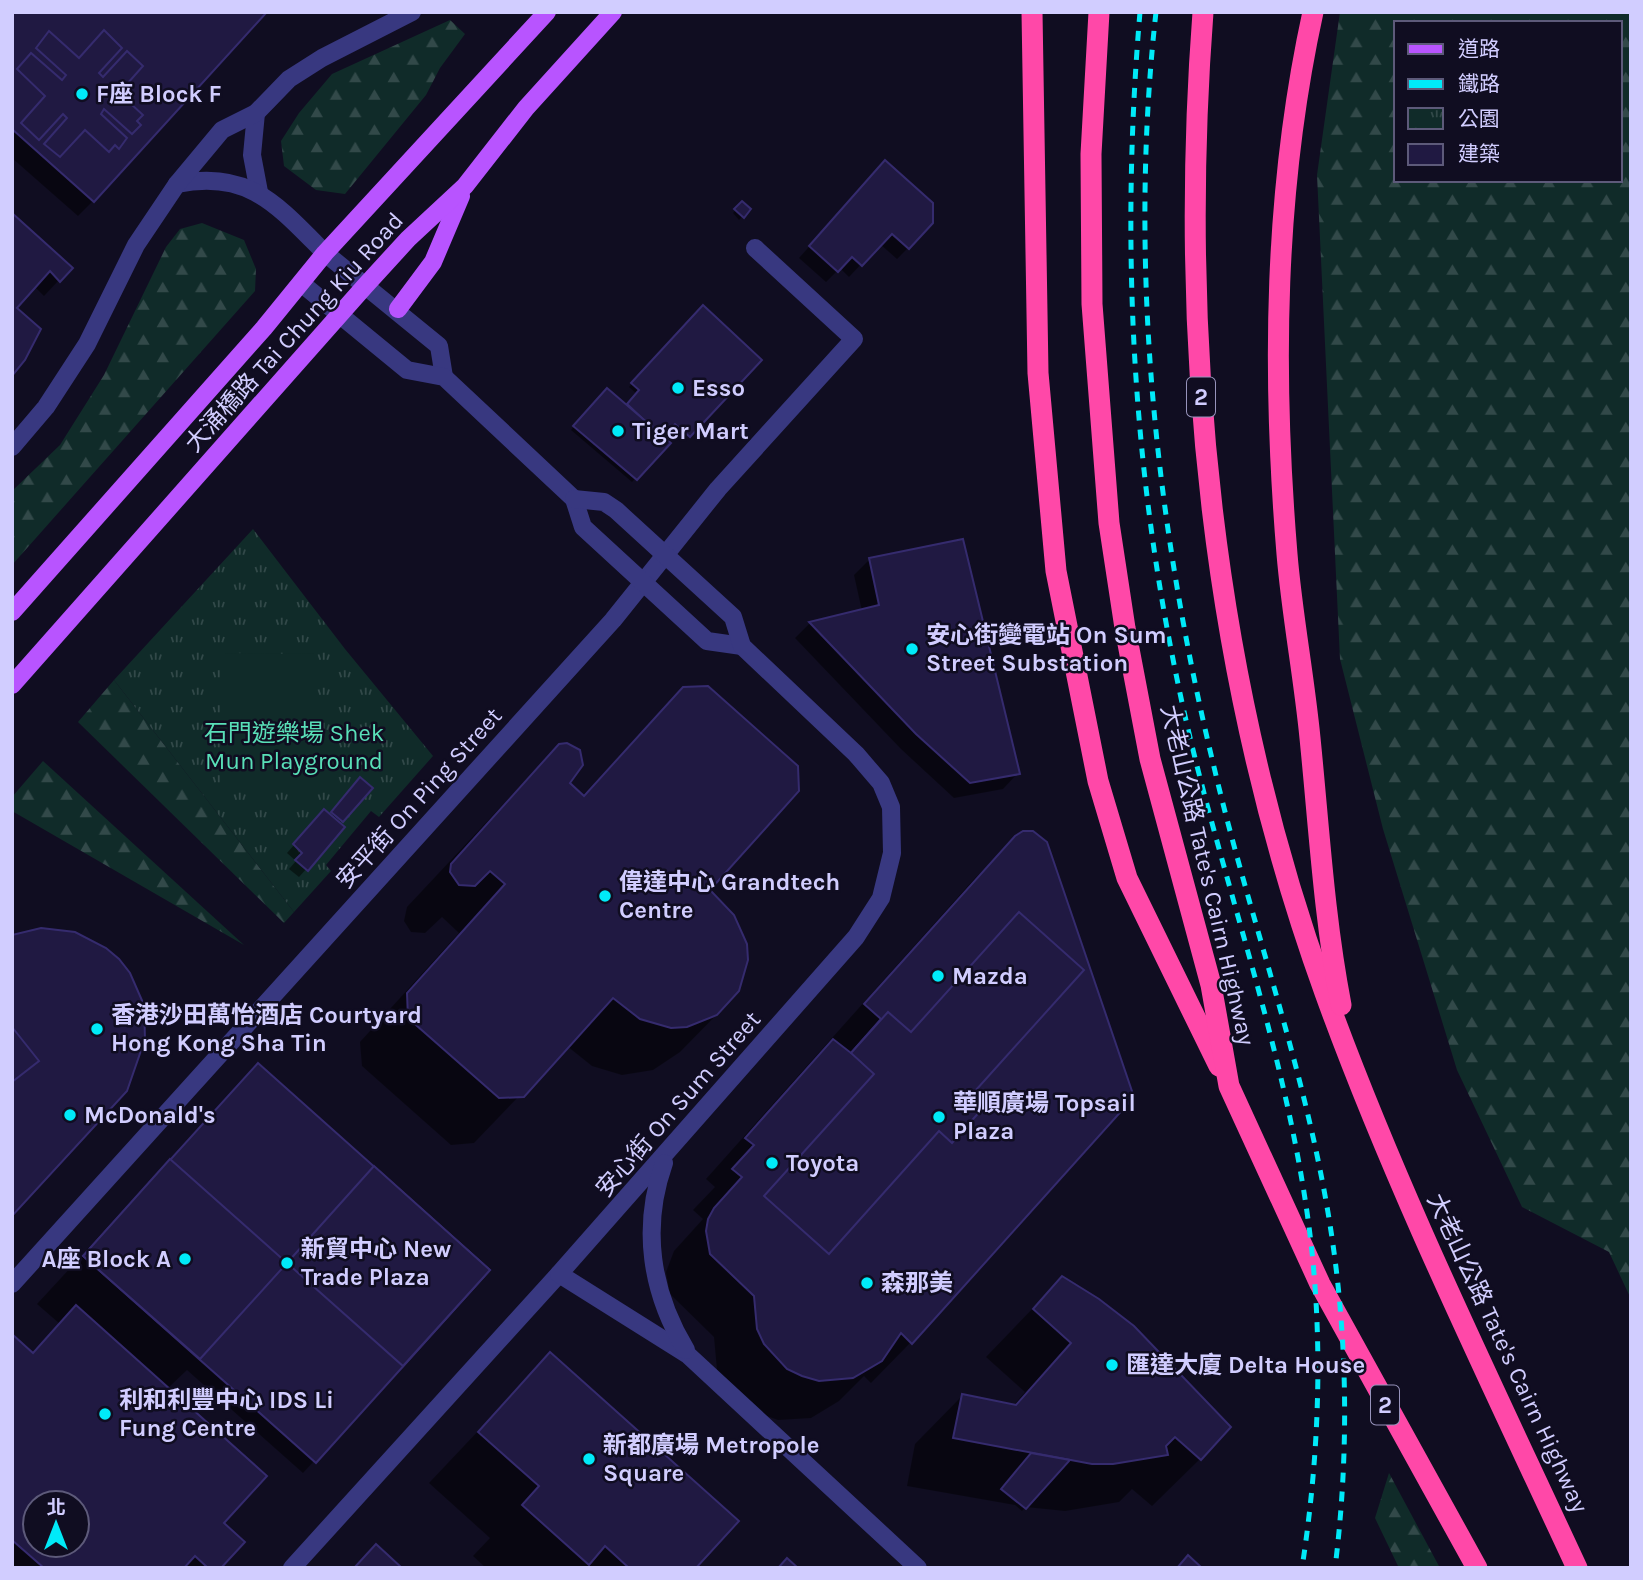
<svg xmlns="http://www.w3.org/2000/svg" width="1643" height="1580" font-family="Karla,'Noto Sans TC',sans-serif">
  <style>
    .forest { fill: url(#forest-firs); fill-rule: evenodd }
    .park { fill: url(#park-tufts) }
    .pitch { fill: #102b29 }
    .shadow { fill: #0007; fill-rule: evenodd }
    .building { fill: #201942; stroke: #352b6e; stroke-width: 2; fill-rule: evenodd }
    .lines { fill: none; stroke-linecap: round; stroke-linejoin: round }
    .minor { stroke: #383880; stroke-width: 18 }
    .tertiary { stroke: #383880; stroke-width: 18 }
    .primary { stroke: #b854ff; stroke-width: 18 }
    .motorway { stroke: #ff48a8; stroke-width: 21 }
    .rail { stroke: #00eaf8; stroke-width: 5; stroke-dasharray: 10 9; stroke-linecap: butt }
    .poi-dot { fill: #00eaf8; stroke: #100d21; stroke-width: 2.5 }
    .labels { text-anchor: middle; stroke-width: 5; stroke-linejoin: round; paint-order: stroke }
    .shield { fill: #100d21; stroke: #9793bc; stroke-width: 2 }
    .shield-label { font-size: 23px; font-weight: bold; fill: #d1cdff }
    .poi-label { font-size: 24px; font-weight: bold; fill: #d1cdff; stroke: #100d21; text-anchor: start }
    .street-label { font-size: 24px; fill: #d1cdff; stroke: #100d21 }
    .park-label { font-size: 24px; fill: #59dfb8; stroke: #100d21 }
  </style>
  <defs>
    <pattern id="forest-firs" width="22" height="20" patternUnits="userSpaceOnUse" patternTransform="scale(1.75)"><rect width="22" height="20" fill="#102b29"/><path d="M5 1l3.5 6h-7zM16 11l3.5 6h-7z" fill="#324949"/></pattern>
    <pattern id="park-tufts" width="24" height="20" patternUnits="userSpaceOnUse" patternTransform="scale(1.75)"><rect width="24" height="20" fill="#102b29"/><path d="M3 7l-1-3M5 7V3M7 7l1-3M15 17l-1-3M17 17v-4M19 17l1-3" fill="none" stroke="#324949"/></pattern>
  </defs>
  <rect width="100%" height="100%" fill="#100d21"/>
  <g class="forest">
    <path d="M1340 12H1631V1299L1609 1252 1522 1207 1457 1070 1383 829 1340 659 1317 175ZM1396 23H1620V180H1396Z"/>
    <path d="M450 20 465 34 440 68 426 95 345 194 316 190 284 166 281 141 299 113 332 74Z"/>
    <path d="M202 223 244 240 256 269 255 291 12 565V491L60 445 104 375 166 247 180 229Z"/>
    <path d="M114 680 294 912 284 923 78 722Z"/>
    <path d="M43 761 244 945 12 811V797Z"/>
    <path d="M1389 1473 1440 1568H1399L1375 1518Z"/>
  </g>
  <path class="park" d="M253 529 345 649 433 756 379 817 371 811 326 865 331 871 294 912 114 680Z"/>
  <path class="pitch" d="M220 653 317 654V791H220Z"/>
  <g class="shadow">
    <path d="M12 12 93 201 78 216 12 158Z"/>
    <path d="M874 174 908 248 897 259 880 244 849 277 840 268 826 282 799 258Z"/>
    <path d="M742 203 749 209 739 220 733 213Z"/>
    <path d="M12 216 59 280 44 296 34 286 15 308 12 374Z"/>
    <path d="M703 308 759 360 685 439 670 426 660 437 669 443 632 482 571 430 607 390 627 406 637 394 629 387Z"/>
    <path d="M870 559 1018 773 1003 789 954 798 901 749 795 638 810 623 862 611 854 575Z"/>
    <path d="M683 689 707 890 743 976 728 1003 680 1052 653 1070 622 1075 592 1066 567 1046 474 1143 451 1145 362 1066 360 1042 459 933 442 917 425 933 411 932 404 921 407 907 554 750 567 783 582 796Z"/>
    <path d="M361 779 371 788 339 824 343 828 299 877 289 869 296 861 287 853 317 819 329 816Z"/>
    <path d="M1023 833 1040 836 1045 843 911 1342 871 1383 864 1376 839 1401 811 1418 778 1420 747 1409 724 1385 717 1370 714 1337 670 1294 666 1272 674 1251 703 1219 693 1210 715 1187 706 1179 975 878Z"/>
    <path d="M159 1172 314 1461 303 1473 187 1370 167 1389 222 1523 219 1568H12V1337L31 1353 60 1324 37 1304ZM35 1503H77V1545H35Z"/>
    <path d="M1062 1278 1200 1459 1152 1506 1132 1489 1119 1502 1065 1511 1026 1507 1022 1511 1015 1505 907 1486 915 1444 962 1396 1013 1406 1025 1392 986 1357Z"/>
    <path d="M550 1355 694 1568H486L473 1556 490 1538 429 1483Z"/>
  </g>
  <g class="building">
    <path d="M12 12H267L94 202 12 129Z"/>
    <path d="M104 30 122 48 99 73 103 77 127 51 143 66 119 93 143 115 137 121 141 125 132 134 104 109 101 114 127 138 119 149 115 145 109 152 85 130 60 157 44 144 67 118 63 114 39 140 21 123 45 96 17 69 31 53 62 80 66 75 36 48 49 31 79 58Z"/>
    <path d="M885 160 933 203V223L909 249 892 234 862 266 852 257 838 272 809 246Z"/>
    <path d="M742 201 751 209 744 218 734 209Z"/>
    <path d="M12 213 73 268 60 282 50 271 17 308 41 329 25 360 12 376Z"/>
    <path d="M703 305 762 360 690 437 675 424 662 437 627 404 639 390 631 383Z"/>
    <path d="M607 388 671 443 637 480 573 426Z"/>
    <path d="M963 539 1020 774 970 783 916 734 809 622 879 605 869 558Z"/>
    <path d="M708 686 798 766 799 791 710 890 734 915 747 944 748 960 739 991 717 1015 687 1027 671 1028 640 1019 613 998 524 1097 499 1098 408 1018 407 993 505 884 490 871 475 886 459 885 450 872 451 864 559 744 567 743 580 750 583 765 570 783 584 796 683 687Z"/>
    <path d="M360 777 373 788 343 822 331 812Z"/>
    <path d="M324 809 345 827 308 871 295 860 302 853 293 844Z"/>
    <path d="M1023 831H1033L1047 842 1134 1097 912 1344 901 1333 882 1361 853 1378 819 1381 802 1376 787 1369 764 1344 757 1329 754 1296 710 1254 706 1231 708 1219 714 1208 742 1177 732 1169 754 1145 745 1138 833 1039 851 1053 881 1019 864 1004 1015 836Z"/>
    <path d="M1019 912 1084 970 976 1090 989 1101 952 1143 939 1131 829 1254 764 1196 874 1074 851 1053 888 1012 911 1032Z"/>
    <path d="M41 928 75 932 106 948 119 959 130 973 144 1005 145 1039 127 1091 12 1216V935Z"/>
    <path d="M12 1027 39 1061 12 1082Z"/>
    <path d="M258 1063 490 1270 316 1463 83 1256Z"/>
    <path d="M170 1159 287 1263 200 1359 83 1256Z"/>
    <path d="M374 1166 490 1270 403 1366 287 1263Z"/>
    <path d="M1062 1276 1099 1299 1134 1326 1231 1427 1201 1460 1175 1437 1166 1446 1168 1455 1113 1464H1092L953 1438 962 1394 1016 1405 1071 1343 1033 1309Z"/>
    <path d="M76 1305 267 1476 224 1523 245 1542 221 1568H208L195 1556 184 1568H44L12 1540V1334L33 1353ZM35 1503H77V1545H35Z"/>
    <path d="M550 1352 739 1521 696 1568H629L605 1546 589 1565 522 1505 539 1486 478 1432Z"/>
    <path d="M1031 1453 1070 1460 1026 1509 1001 1489Z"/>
    <path d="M376 1544 402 1568H354Z"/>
    <path d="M1188 1555 1202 1568H1177Z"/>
    <path d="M787 1558 798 1568H778Z"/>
  </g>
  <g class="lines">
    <g class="minor">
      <path d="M256 113 252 155 259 192"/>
      <path d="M177 184C249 169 278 206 325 253"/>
      <path d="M12 447 46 407 87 344 136 245 177 184 222 130 256 113 289 79 322 58 412 12"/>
      <path d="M12 1284 613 620 718 489 854 339 755 248"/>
      <path d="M292 1568 559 1274"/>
    </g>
    <g class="tertiary">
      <path d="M325 253 439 346 444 377"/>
      <path d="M301 283 407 370 444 377 574 499 583 527 707 641 742 646"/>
      <path d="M574 499 604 502 616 510 733 617 742 646 856 754 881 783 891 807 892 853 881 898 856 937 559 1274 688 1355 918 1568"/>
      <path d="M664 1163C641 1228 651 1292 686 1350"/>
    </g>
    <g class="primary">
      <path d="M398 309 433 262 461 196"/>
      <path d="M12 612 264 328 325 253 547 12"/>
      <path d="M12 685 365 286 408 239 465 186 526 108 613 12"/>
    </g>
    <g class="motorway">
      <path d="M1032 12 1038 373 1056 571 1098 781 1127 878 1219 1066"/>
      <path d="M1099 12 1091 154 1092 304 1109 523 1125 628 1150 759 1211 985 1229 1086 1320 1284 1477 1568"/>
      <path d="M1203 12C1178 343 1212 680 1325 993 1396 1189 1489 1378 1577 1568"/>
      <path d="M1313 12C1274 190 1272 373 1287 554 1292 615 1304 676 1310 738 1319 827 1324 917 1341 1005"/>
    </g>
    <g class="rail">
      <path d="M1140 12C1121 233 1131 457 1176 674 1215 868 1291 1055 1312 1252 1323 1358 1318 1463 1302 1568"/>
      <path d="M1156 12C1128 262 1155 524 1214 767 1252 929 1312 1087 1334 1252 1348 1355 1348 1464 1335 1568"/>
    </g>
  </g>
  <g class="poi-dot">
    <circle cx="82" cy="94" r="7"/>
    <circle cx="678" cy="388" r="7"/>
    <circle cx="618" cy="431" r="7"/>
    <circle cx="912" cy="649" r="7"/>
    <circle cx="605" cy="896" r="7"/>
    <circle cx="938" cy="976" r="7"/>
    <circle cx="97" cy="1029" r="7"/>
    <circle cx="70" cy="1115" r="7"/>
    <circle cx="939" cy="1117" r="7"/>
    <circle cx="772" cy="1163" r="7"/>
    <circle cx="185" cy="1259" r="7"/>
    <circle cx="287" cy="1263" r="7"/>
    <circle cx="867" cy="1283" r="7"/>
    <circle cx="1112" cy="1365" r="7"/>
    <circle cx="105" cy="1414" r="7"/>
    <circle cx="589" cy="1459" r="7"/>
  </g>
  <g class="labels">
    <g class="shield">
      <rect x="1187" y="377.5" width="28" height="39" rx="5"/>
      <rect x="1371" y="1385.5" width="28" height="39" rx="5"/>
    </g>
    <g class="shield-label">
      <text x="1201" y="405">2</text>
      <text x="1385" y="1413">2</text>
    </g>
    <g class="poi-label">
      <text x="96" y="102">F座 Block F</text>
      <text x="692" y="396">Esso</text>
      <text x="632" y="439">Tiger Mart</text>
      <text x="926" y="643">安心街變電站 On Sum<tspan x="926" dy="28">Street Substation</tspan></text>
      <text x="619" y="890">偉達中心 Grandtech<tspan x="619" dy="28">Centre</tspan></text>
      <text x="952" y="984">Mazda</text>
      <text x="111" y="1023">香港沙田萬怡酒店 Courtyard<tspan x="111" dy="28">Hong Kong Sha Tin</tspan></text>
      <text x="953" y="1111">華順廣場 Topsail<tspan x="953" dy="28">Plaza</tspan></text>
      <text x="84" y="1123">McDonald's</text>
      <text x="786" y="1171">Toyota</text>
      <text x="301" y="1257">新貿中心 New<tspan x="301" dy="28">Trade Plaza</tspan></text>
      <text x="171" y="1267" text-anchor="end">A座 Block A</text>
      <text x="881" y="1291">森那美</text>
      <text x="1126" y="1373">匯達大廈 Delta House</text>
      <text x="119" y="1408">利和利豐中心 IDS Li<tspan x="119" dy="28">Fung Centre</tspan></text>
      <text x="603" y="1453">新都廣場 Metropole<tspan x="603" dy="28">Square</tspan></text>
    </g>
    <g class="street-label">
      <text transform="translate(294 332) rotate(-48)" y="8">大涌橋路 Tai Chung Kiu Road</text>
      <text transform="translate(419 798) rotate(-48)" y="8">安平街 On Ping Street</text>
      <text transform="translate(1208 875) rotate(77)" y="8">大老山公路 Tate's Cairn Highway</text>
      <text transform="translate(678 1104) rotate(-49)" y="8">安心街 On Sum Street</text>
      <text transform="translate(1508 1353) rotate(65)" y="8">大老山公路 Tate's Cairn Highway</text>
    </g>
    <g class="park-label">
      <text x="294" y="741">石門遊樂場 Shek<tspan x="294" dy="28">Mun Playground</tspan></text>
    </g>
  </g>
  <rect width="1643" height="1580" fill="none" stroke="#d1cdff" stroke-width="28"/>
  <rect x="1394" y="21" width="228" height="161" fill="#100d21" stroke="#5d5a7a" stroke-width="2"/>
  <rect x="1408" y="44" width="35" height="10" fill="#b854ff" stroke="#5d5a7a" stroke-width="2"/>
  <text x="1458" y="56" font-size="21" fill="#d1cdff">道路</text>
  <rect x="1408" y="79" width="35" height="10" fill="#00eaf8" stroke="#5d5a7a" stroke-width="2"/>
  <text x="1458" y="91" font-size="21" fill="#d1cdff">鐵路</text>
  <rect x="1408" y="108" width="35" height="21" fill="url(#park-tufts)" stroke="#5d5a7a" stroke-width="2"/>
  <text x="1458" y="126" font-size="21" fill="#d1cdff">公園</text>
  <rect x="1408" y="144" width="35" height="21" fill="#201942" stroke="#5d5a7a" stroke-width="2"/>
  <text x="1458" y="161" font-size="21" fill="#d1cdff">建築</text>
  <g transform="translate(56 1524)"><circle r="33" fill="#100d21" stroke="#5d5a7a" stroke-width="2"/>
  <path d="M0-5L12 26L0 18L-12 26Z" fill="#00eaf8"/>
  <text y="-10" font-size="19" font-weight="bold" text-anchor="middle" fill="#d1cdff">北</text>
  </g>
</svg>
